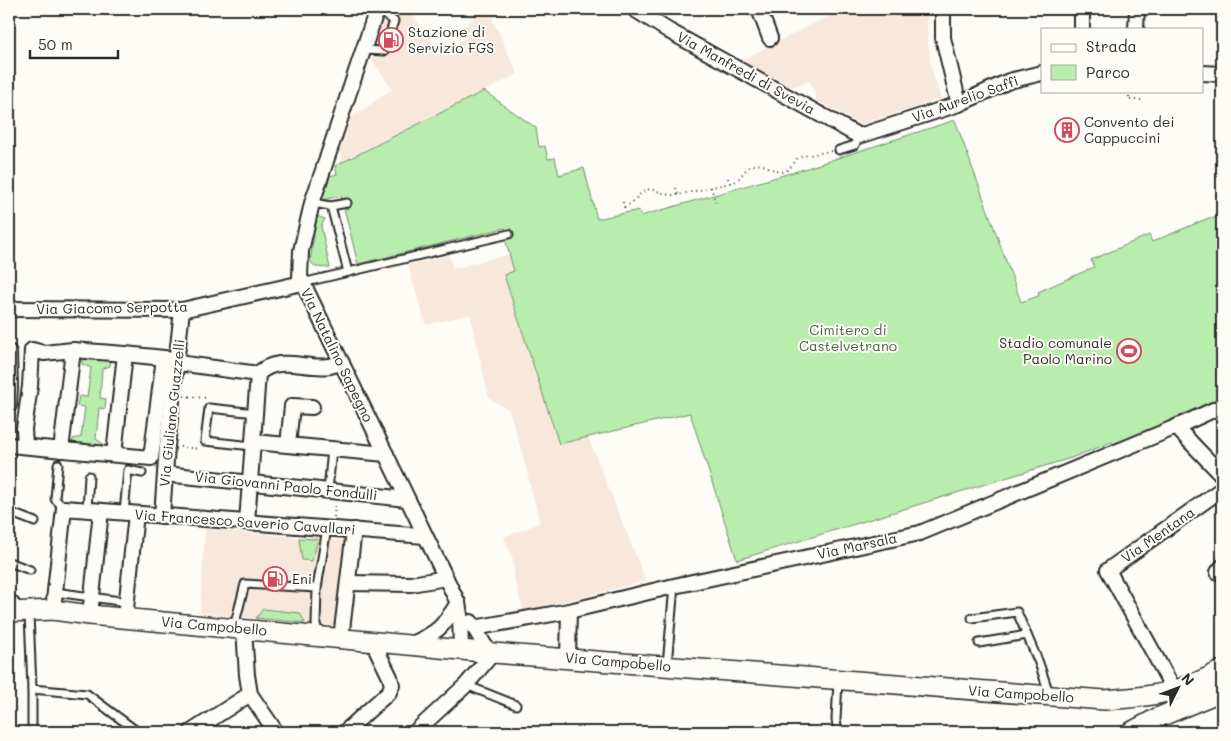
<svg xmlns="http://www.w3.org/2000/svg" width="1231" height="741" font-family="Mali,sans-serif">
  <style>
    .built { fill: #f7e8db }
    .green { fill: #b8edae; stroke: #728c6c }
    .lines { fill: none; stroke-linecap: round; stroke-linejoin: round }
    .lane-casing { stroke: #2b2b2b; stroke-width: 11 }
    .street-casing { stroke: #2b2b2b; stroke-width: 18 }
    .secondary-casing { stroke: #2b2b2b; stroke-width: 22 }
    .path { stroke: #2b2b2b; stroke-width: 2; stroke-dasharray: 1 4; stroke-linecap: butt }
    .lane { stroke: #fdfcf7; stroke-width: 7 }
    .street { stroke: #fdfcf7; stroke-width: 14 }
    .secondary { stroke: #fdfcf7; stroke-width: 19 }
    .labels { text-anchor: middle; stroke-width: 4; stroke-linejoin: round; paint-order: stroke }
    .poi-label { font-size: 14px; fill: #2b2b2b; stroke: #fdfcf7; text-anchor: start }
    .street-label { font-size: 14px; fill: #2b2b2b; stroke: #fdfcf7 }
    .park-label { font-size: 14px; fill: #4e5c4c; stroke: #fdfcf7 }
  </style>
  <rect width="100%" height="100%" fill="#fdfcf7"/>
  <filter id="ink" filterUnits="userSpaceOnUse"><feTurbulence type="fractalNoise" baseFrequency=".02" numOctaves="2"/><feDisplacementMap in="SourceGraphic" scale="10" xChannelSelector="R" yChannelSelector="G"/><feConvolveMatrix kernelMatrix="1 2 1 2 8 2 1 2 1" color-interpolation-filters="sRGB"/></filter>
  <g filter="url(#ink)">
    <g class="built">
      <path d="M387 9H407L443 54 470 34 464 27 473 19 464 9H507L492 19 518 74 342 163 341 153 338 154 346 135 350 119 392 89 370 57Z"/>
      <path d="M844 9H927L928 42 931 67 941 99 861 124 817 101 810 81 792 87 739 61Z"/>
      <path d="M510 254 514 272 504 276 559 444 588 437 646 581 542 607 524 613 513 574 515 572 512 563 513 559 504 537 540 523 520 445 509 410 489 398 470 314 426 325 408 265 449 255 453 269Z"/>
      <path d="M205 529 344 541 336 626 200 613Z"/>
    </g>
    <g class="green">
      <path d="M484 91 536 128 539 147 545 146 548 159 555 158 559 175 584 168 597 219 639 210 641 216 801 170 955 120 1021 302 1039 296 1038 292 1094 267 1091 260 1149 235 1152 242 1211 217 1212 219 1221 215 1220 212 1222 211V400L1115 447 1112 442 1071 458 737 560 690 413 559 444 504 275 514 271 506 242 505 228 358 264 341 196 322 200 330 176 337 174 335 166Z"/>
      <path d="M317 216 325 219 321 226 330 268 315 267 310 261Z"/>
      <path d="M82 359 111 361 110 366 102 369 100 398 106 399 105 409 99 408 96 439 102 443V447L72 445 73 439 81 437 85 407 77 406 79 396 87 397 91 368 82 364Z"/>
      <path d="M299 538 318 539 312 561 302 560Z"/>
      <path d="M263 609 300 613 305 623 256 618Z"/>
    </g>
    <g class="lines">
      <defs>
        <g id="lane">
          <path d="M364 50 384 51 394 21 377 9"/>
          <path d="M839 150 855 145 859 136"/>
          <path d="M312 203 331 206 348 272"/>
          <path d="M331 206 347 203"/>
          <path d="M302 283 509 234"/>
          <path d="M253 446 205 441 209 408 256 413"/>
          <path d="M58 464 55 499 64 508"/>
          <path d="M328 491 332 449"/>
          <path d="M87 510 89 476"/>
          <path d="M9 512 35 522"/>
          <path d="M124 513 128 470 142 473"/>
          <path d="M9 562 30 570"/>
          <path d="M317 588 327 528"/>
          <path d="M55 592 127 602"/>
          <path d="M9 597 14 601 19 609"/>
          <path d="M29 613 32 689V732"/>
          <path d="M972 618 1017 612 1039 663 1049 693"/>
          <path d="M234 627 245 584 317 588 316 624 319 635"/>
          <path d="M979 643 1027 635"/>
          <path d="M667 665 674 586"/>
          <path d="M466 685 516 705"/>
          <path d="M32 689 87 694 138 732"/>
          <path d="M838 732 836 720 838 681"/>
        </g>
        <g id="street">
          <path d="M377 9 312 203 301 251 300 277 458 603 460 615 461 649"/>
          <path d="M634 9 669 31 859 136 959 104 1009 81 1042 73"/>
          <path d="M759 9 770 38"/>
          <path d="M943 9V38L959 104"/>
          <path d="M1082 29V9"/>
          <path d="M1136 29 1137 9"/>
          <path d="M1202 73 1222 74"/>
          <path d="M9 309 182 310 302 283"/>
          <path d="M9 352 10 387 9 405"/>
          <path d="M1176 427 1222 475"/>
          <path d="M254 442 386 454"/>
          <path d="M9 445 151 458 164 358"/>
          <path d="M288 445 292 406 312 407"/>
          <path d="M25 446 24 429 30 386 32 350 44 353 73 350 125 354 164 358 178 363 258 374C278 354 306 370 330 366 334 365 338 364 342 363"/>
          <path d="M61 450 73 350"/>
          <path d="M114 454 125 354"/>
          <path d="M165 474 407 499"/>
          <path d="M162 516 167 446 182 310"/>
          <path d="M247 522 258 374"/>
          <path d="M1218 572 1222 567"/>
          <path d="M348 583 411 584 446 578"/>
          <path d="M53 610 64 508 425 536"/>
          <path d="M90 615 101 511"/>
          <path d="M125 618 136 514"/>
          <path d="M474 628 569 611 674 586 920 533 1176 427 1222 406"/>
          <path d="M244 629 247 675 250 694 276 732"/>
          <path d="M341 638 354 530"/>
          <path d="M412 644C438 632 442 628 458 603"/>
          <path d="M568 657 569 611"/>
          <path d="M1175 692 1108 570 1222 489"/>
          <path d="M191 732 250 694"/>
          <path d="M345 732 389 692 392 685 390 677 372 640"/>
          <path d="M415 732 466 685 493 653 485 646 471 622"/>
        </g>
        <g id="secondary">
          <path d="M9 612 53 610 90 615 493 653 1104 700C1149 697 1182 693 1222 670"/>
          <path d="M1131 732 1157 718 1222 691"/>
        </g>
      </defs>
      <use href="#lane" class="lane-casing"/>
      <use href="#street" class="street-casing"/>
      <use href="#secondary" class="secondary-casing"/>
      <g class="path">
        <path d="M1129 91V100H1141"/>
        <path d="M730 183C741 182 743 168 754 165 773 161 780 187 798 157L831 151"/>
        <path d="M711 187 716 204"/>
        <path d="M676 188 678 195 730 183 727 176"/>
        <path d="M623 202 624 207C635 203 638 192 650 189L669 195H678"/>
        <path d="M184 396 207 398"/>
        <path d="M180 447 200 449"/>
        <path d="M334 517 335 504"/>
      </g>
      <use href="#lane" class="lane"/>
      <use href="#street" class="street"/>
      <use href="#secondary" class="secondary"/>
    </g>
  </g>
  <defs>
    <symbol id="fuel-ring" viewBox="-11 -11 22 22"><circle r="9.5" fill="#fdfcf7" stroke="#d1495b" stroke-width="1.5"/><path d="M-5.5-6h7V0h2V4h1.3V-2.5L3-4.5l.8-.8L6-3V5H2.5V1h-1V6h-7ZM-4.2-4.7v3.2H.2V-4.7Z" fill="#d1495b"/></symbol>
    <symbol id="building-ring" viewBox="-11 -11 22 22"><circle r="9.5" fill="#fdfcf7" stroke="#d1495b" stroke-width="1.5"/><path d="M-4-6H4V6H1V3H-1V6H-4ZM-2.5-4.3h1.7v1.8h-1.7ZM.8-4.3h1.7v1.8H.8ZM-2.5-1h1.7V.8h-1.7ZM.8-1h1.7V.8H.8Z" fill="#d1495b"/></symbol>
    <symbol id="stadium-ring" viewBox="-11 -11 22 22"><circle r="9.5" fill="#fdfcf7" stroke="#d1495b" stroke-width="1.5"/><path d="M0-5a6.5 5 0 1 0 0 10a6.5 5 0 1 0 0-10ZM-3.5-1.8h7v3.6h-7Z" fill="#d1495b"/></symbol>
  </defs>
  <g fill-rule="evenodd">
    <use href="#fuel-ring" x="377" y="26" width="28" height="28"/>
    <use href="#building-ring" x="1053" y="116" width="28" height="28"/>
    <use href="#stadium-ring" x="1115" y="337" width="28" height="28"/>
    <use href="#fuel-ring" x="261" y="565" width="28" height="28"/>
  </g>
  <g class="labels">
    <g class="poi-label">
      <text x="408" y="37">Stazione di<tspan x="408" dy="16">Servizio FGS</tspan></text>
      <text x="1084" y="127">Convento dei<tspan x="1084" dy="16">Cappuccini</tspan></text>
      <text x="1112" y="348" text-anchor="end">Stadio comunale<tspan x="1112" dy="16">Paolo Marino</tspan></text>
      <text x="292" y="584">Eni</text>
    </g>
    <g class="street-label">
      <text transform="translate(746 73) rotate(29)" y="5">Via Manfredi di Svevia</text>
      <text transform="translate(965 99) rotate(-20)" y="5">Via Aurelio Saffi</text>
      <text transform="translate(112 308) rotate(-1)" y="5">Via Giacomo Serpotta</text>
      <text transform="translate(337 355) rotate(64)" y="5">Via Natalino Sapegno</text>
      <text transform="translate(172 413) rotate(-84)" y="5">Via Giuliano Guazzelli</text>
      <text transform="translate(286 486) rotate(6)" y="5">Via Giovanni Paolo Fondulli</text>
      <text transform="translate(245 522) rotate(4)" y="5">Via Francesco Saverio Cavallari</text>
      <text transform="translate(1158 535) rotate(-35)" y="5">Via Mentana</text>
      <text transform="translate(857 546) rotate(-12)" y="5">Via Marsala</text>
      <text transform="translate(214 626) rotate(5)" y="5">Via Campobello</text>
      <text transform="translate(618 662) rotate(5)" y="5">Via Campobello</text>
      <text transform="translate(1021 694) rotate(4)" y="5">Via Campobello</text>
    </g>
    <g class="park-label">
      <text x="848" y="335">Cimitero di<tspan x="848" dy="16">Castelvetrano</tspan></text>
    </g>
  </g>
  <rect width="1231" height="741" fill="none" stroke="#fdfcf7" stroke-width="30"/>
  <rect x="15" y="15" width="1201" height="711" fill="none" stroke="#2b2b2b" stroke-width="2" filter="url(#ink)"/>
  <rect x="1041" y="28" width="162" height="65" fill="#fdfcf7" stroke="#a9a8a5"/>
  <rect x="1051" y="44" width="25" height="8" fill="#fdfcf7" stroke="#a9a8a5"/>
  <text x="1086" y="52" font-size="15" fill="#2b2b2b">Strada</text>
  <rect x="1051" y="65" width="25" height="15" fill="#b8edae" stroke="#a9a8a5"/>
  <text x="1086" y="78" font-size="15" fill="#2b2b2b">Parco</text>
  <g transform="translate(1178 688) rotate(48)" stroke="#fdfcf7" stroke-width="4" paint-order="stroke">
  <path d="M0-4L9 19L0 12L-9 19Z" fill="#2b2b2b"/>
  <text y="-8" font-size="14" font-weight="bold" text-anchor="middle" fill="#2b2b2b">N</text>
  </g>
  <path d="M30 50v8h88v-8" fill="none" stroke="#2b2b2b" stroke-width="2.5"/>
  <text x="38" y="50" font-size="15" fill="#2b2b2b" stroke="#fdfcf7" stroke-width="4" paint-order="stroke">50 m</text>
</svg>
